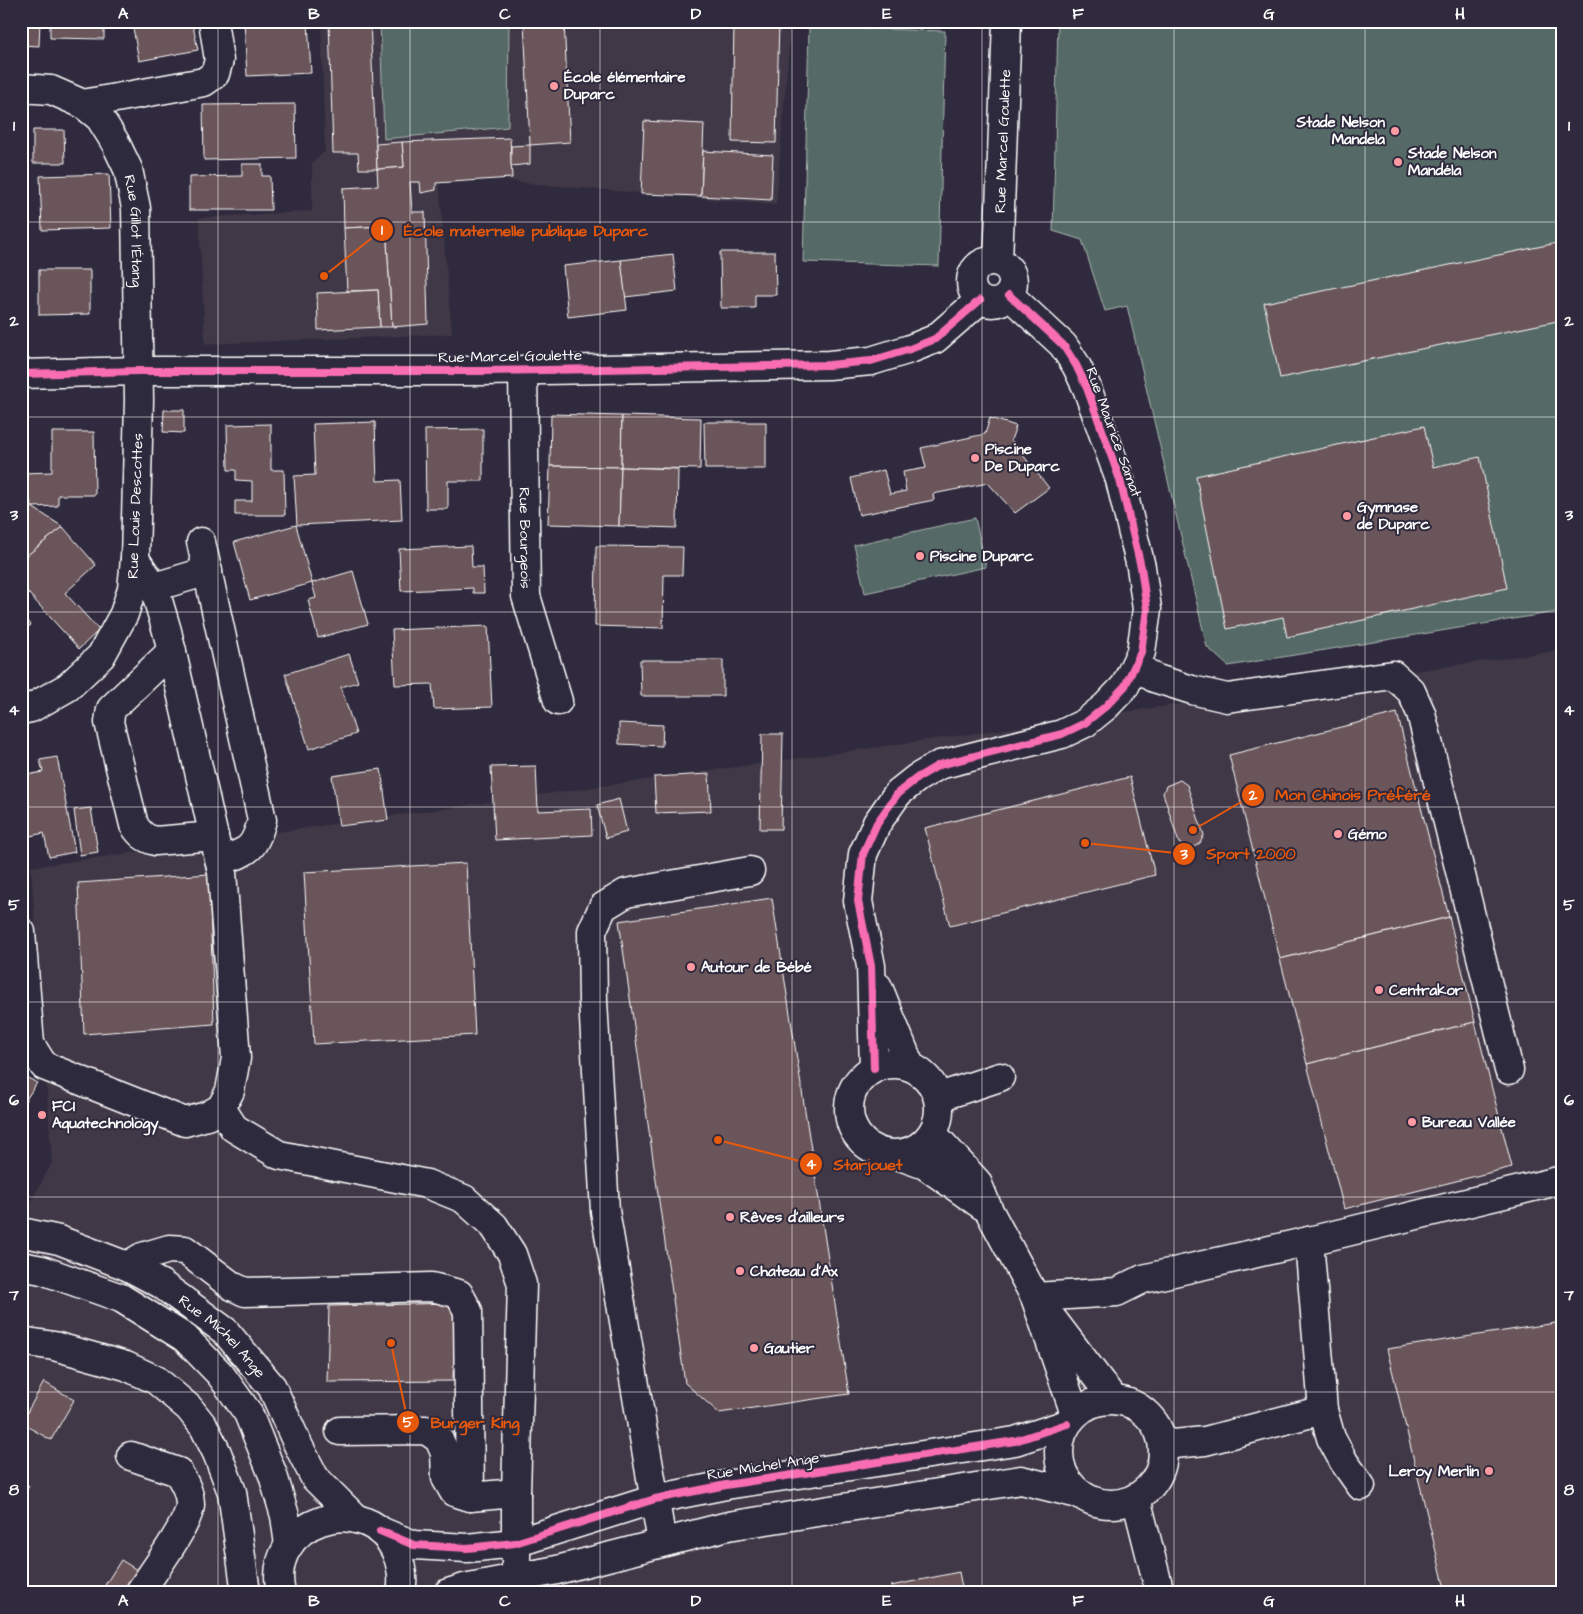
<svg xmlns="http://www.w3.org/2000/svg" width="1583" height="1614" font-family="'Architects Daughter',sans-serif">
  <style>
    .built { fill: #413746 }
    .grass { fill: #556b66; stroke: #aab5b2 }
    .building { fill: #6b555a; stroke: #fff }
    .lines { fill: none; stroke-linecap: round; stroke-linejoin: round }
    .minor-casing { stroke: #fff; stroke-width: 31 }
    .highway-casing { stroke: #fff; stroke-width: 31 }
    .minor { stroke: #2f2a3d; stroke-width: 28 }
    .highway { stroke: #2f2a3d; stroke-width: 28 }
    .cycleway-casing { stroke: #2f2a3d; stroke-width: 11 }
    .cycleway { stroke: #f96db3; stroke-width: 8 }
    .grid { fill: none; stroke: #fff; stroke-width: 1; stroke-opacity: 0.55 }
    .poi-dot { fill: #ff9aa2; stroke: #2f2a3d; stroke-width: 2 }
    .labels { text-anchor: middle; stroke-width: 4; stroke-linejoin: round; paint-order: stroke }
    .poi-label { font-size: 15px; font-weight: bold; fill: #fff; stroke: #2f2a3d; text-anchor: start }
    .street-label { font-size: 15px; fill: #fff; stroke: #2f2a3d }
    .leader { fill: none; stroke: #e8590c; stroke-width: 2 }
    .callout-dot { fill: #e8590c; stroke: #2f2a3d; stroke-width: 2 }
    .mark-label { font-size: 15px; text-anchor: middle; font-weight: bold; fill: #fff }
    .callout-label { font-size: 16px; text-anchor: middle; font-weight: bold; fill: #e8590c; stroke: #2f2a3d; stroke-width: 4; stroke-linejoin: round; paint-order: stroke }
    .neatline { fill: none; stroke: #fff; stroke-width: 2 }
    .grid-label { font-size: 16px; text-anchor: middle; font-weight: bold; fill: #fff }
  </style>
  <rect width="100%" height="100%" fill="#2f2a3d"/>
  <filter id="ink" filterUnits="userSpaceOnUse"><feTurbulence type="fractalNoise" baseFrequency=".02" numOctaves="2"/><feDisplacementMap in="SourceGraphic" scale="10" xChannelSelector="R" yChannelSelector="G"/><feConvolveMatrix kernelMatrix="1 2 1 2 8 2 1 2 1" color-interpolation-filters="sRGB"/></filter>
  <g filter="url(#ink)">
    <g class="built">
      <path d="M321 21H791L776 205 525 183 438 170 452 334 205 344 199 218 312 211V163L325 151Z"/>
      <path d="M1562 650V1593H21V1221L52 1162 31 867Z"/>
    </g>
    <g class="grass">
      <path d="M380 21H509L508 127 384 139Z"/>
      <path d="M1058 21H1562V611L1228 666 1207 647 1127 306 1105 311 1082 240 1053 231Z"/>
      <path d="M809 27 945 31 939 266 803 262Z"/>
      <path d="M975 518 986 567 865 593 854 545Z"/>
    </g>
    <g class="building">
      <path d="M21 21H40L39 46 21 45Z"/>
      <path d="M50 21H104V39L50 38Z"/>
      <path d="M192 21 198 50 139 61 132 22Z"/>
      <path d="M244 21H286V24L308 22 311 73 247 76Z"/>
      <path d="M329 21H370L377 169H359L358 153H333Z"/>
      <path d="M524 21H564L570 142 530 145Z"/>
      <path d="M734 21H779L776 143 732 142Z"/>
      <path d="M295 104 296 158 204 160 203 105Z"/>
      <path d="M644 121 704 124 701 196 641 194Z"/>
      <path d="M33 130H64L65 163H33Z"/>
      <path d="M510 138 512 178 436 183V190L421 193 420 182H410L412 212H425L428 324 392 327 386 226 344 228 343 188 378 186 377 169 404 167 402 142Z"/>
      <path d="M402 142 404 167 377 169 376 144Z"/>
      <path d="M530 145V164L511 166V146Z"/>
      <path d="M703 151 773 155 771 200 701 196Z"/>
      <path d="M242 164H262V176H270L271 210H189V177L242 176Z"/>
      <path d="M109 174 111 228 42 230 40 176Z"/>
      <path d="M386 226 392 327H380L378 290 347 291 344 228Z"/>
      <path d="M1562 242V320L1280 378 1264 303Z"/>
      <path d="M720 252H775L776 295H755V308H721Z"/>
      <path d="M673 254 677 291 625 297 621 260Z"/>
      <path d="M621 260 627 310 568 317 563 266Z"/>
      <path d="M39 270H90V314L39 315Z"/>
      <path d="M378 290 380 327 318 330 317 293Z"/>
      <path d="M164 410H184V433L163 432Z"/>
      <path d="M551 414 622 416 621 467 550 466Z"/>
      <path d="M622 416 701 418 700 469 621 467Z"/>
      <path d="M990 418 1016 426 1011 440 1049 488 1015 513 988 483 933 494 934 500 859 515 851 478 884 470 890 494 906 491 903 472 926 468 921 448 985 434Z"/>
      <path d="M375 422 377 481 400 480 402 520 297 525 294 476 315 475 313 424Z"/>
      <path d="M704 422H766V469H705Z"/>
      <path d="M271 424V470H284L285 515H235V501H252V481L236 480V470H228L227 425Z"/>
      <path d="M1424 426 1433 467 1480 457 1507 588 1287 637 1283 617 1227 629 1196 476Z"/>
      <path d="M483 429V481H448V509H426L425 430Z"/>
      <path d="M52 432H94L95 495H58V506L32 507 21 473 52 472Z"/>
      <path d="M550 466 621 467 619 526 548 524Z"/>
      <path d="M621 467 678 469 677 528 619 526Z"/>
      <path d="M21 501 32 507 63 527 21 560Z"/>
      <path d="M296 525 312 583 250 600 234 542Z"/>
      <path d="M63 527 96 565 65 593 99 630 79 649 21 585V560Z"/>
      <path d="M471 546 472 567H483L484 593H473V588L401 591 399 549Z"/>
      <path d="M596 546 683 547 682 575H664L663 628 595 626Z"/>
      <path d="M353 571 368 624 318 638 308 600 316 598 312 583Z"/>
      <path d="M21 612 31 625 21 632Z"/>
      <path d="M488 626 492 707 434 709 432 684 395 685 392 630Z"/>
      <path d="M349 654 358 682 341 687 356 734 309 749 285 674Z"/>
      <path d="M640 660H723V696H641Z"/>
      <path d="M1397 713 1449 917 1280 959 1229 755Z"/>
      <path d="M619 723 663 725 662 746 619 744Z"/>
      <path d="M762 734H783L781 829H760Z"/>
      <path d="M57 757 75 852 49 857 44 833 21 838V815L27 814 21 776 43 772 40 760Z"/>
      <path d="M536 766 538 811 591 809 592 835 495 840 491 767Z"/>
      <path d="M381 769 388 820 339 826 332 776Z"/>
      <path d="M709 774 711 811 656 813 654 777Z"/>
      <path d="M1130 777 1155 875 950 926 925 828Z"/>
      <path d="M1180 780 1187 785 1204 835 1200 843 1194 847 1186 848 1179 843 1163 793 1166 786Z"/>
      <path d="M619 799 627 832 606 838 597 805Z"/>
      <path d="M91 808 98 852 80 855 74 810Z"/>
      <path d="M466 863 475 1035 314 1044 304 872Z"/>
      <path d="M209 874 214 1024 84 1034 78 883Z"/>
      <path d="M772 898 849 1394 719 1413 685 1383 619 921Z"/>
      <path d="M1449 917 1475 1022 1307 1064 1280 959Z"/>
      <path d="M1475 1022 1512 1167 1344 1209 1307 1064Z"/>
      <path d="M21 1074 37 1083 21 1107Z"/>
      <path d="M455 1303 453 1381 327 1382 329 1306Z"/>
      <path d="M1562 1322V1593H1446L1387 1349Z"/>
      <path d="M44 1382 74 1400 51 1440 21 1423Z"/>
      <path d="M21 1481 29 1486 21 1500Z"/>
      <path d="M121 1560 174 1593H100Z"/>
      <path d="M959 1572 963 1593H892L891 1586Z"/>
    </g>
    <g class="lines">
      <defs>
        <g id="minor">
          <path id="s1" d="M21 88 51 90 83 104 100 118 115 142 128 169 136 208 139 400 135 559 132 589 124 614 101 656 68 687 31 708 21 710"/>
          <path d="M83 104 204 82 215 74 219 60 213 21"/>
          <circle cx="992" cy="282" r="21"/>
          <path id="s2" d="M998 262 1007 21"/>
          <path id="s3" d="M523 370 526 596 558 701"/>
          <path d="M21 374 138 371H481L829 365 871 361 910 349 935 339 980 300"/>
          <path d="M201 542 262 820C254 851 248 851 220 861"/>
          <path d="M154 587 208 571"/>
          <path d="M172 651 111 709 109 722 134 825C140 834 144 838 155 841L214 836"/>
          <path d="M1136 665 1154 678 1192 690 1227 698 1393 675 1411 691 1421 713 1509 1070"/>
          <path d="M21 932 30 1044 44 1066 185 1122 207 1116 221 1108 230 1091 236 1058 222 872 167 631 154 587 135 559"/>
          <path d="M878 987 910 1066"/>
          <circle cx="894" cy="1109" r="45"/>
          <path d="M874 1068 871 966 858 901 863 854 877 823 898 793 917 778 939 765 1062 734 1085 723 1106 706 1125 686 1141 652 1147 609 1141 567 1120 480 1087 388 1076 365 1063 345 1009 295"/>
          <path d="M939 1097 1000 1077"/>
          <path d="M221 1108 234 1128 279 1155 427 1184 464 1199 494 1226 512 1254 522 1284 516 1493"/>
          <path d="M933 1134 977 1182 988 1209 1035 1297 1075 1414"/>
          <path d="M897 1155 925 1165 983 1206"/>
          <path id="s4" d="M21 1232 59 1240 127 1266 161 1284 225 1331 272 1387 298 1445 315 1478 356 1519"/>
          <path d="M1309 1241 1323 1410"/>
          <path d="M21 1266 42 1270 121 1298 185 1338 220 1374 248 1413 273 1475 285 1516 289 1545"/>
          <path d="M127 1266 142 1257 169 1249 185 1250 232 1286 245 1292 432 1287 459 1294 468 1311 470 1497 516 1493V1578"/>
          <path d="M1035 1297 1117 1292 1143 1279 1309 1241 1562 1180"/>
          <path d="M1050 1316 1114 1400"/>
          <circle cx="1111" cy="1452" r="52"/>
          <path d="M340 1431 426 1430 439 1439 445 1453 446 1478 454 1492 470 1497"/>
          <path d="M1163 1445 1205 1441 1323 1410 1331 1438 1344 1462 1361 1486"/>
          <path d="M131 1456 178 1472C184 1482 190 1492 190 1505 189 1524 151 1575 139 1593"/>
          <path d="M1136 1498 1160 1593"/>
          <path d="M380 1531 414 1545 467 1548 515 1543 655 1499 726 1485 1015 1441 1067 1424"/>
          <path d="M662 1542 605 1211 593 1001 592 931 603 907 626 893 750 871"/>
          <path d="M281 1593C264 1521 366 1487 396 1552 402 1566 404 1578 401 1593"/>
          <path d="M448 1593 464 1588 557 1570 728 1526 1021 1480 1082 1495"/>
        </g>
        <path id="highway" d="M21 1341 54 1346 126 1366 156 1380 189 1408 204 1427 217 1453 232 1492 246 1593"/>
      </defs>
      <use href="#minor" class="minor-casing"/>
      <use href="#highway" class="highway-casing"/>
      <use href="#minor" class="minor"/>
      <use href="#highway" class="highway"/>
      <defs>
        <g id="cycleway">
          <path d="M21 374 138 371H481L829 365 871 361 910 349 935 339 980 300"/>
          <path d="M874 1068 871 966 858 901 863 854 877 823 898 793 917 778 939 765 1062 734 1085 723 1106 706 1125 686 1141 652 1147 609 1141 567 1120 480 1087 388 1076 365 1063 345 1009 295"/>
          <path d="M380 1531 414 1545 467 1548 515 1543 655 1499 726 1485 1015 1441 1067 1424"/>
        </g>
      </defs>
      <use href="#cycleway" class="cycleway-casing"/>
      <use href="#cycleway" class="cycleway"/>
    </g>
  </g>
  <path class="grid" d="M218 21V1593M410 21V1593M600 21V1593M792 21V1593M982 21V1593M1174 21V1593M1365 21V1593M21 222H1562M21 417H1562M21 612H1562M21 807H1562M21 1002H1562M21 1197H1562M21 1392H1562"/>
  <g class="poi-dot">
    <circle cx="554" cy="86" r="5"/>
    <circle cx="1395" cy="131" r="5"/>
    <circle cx="1398" cy="162" r="5"/>
    <circle cx="975" cy="458" r="5"/>
    <circle cx="1347" cy="516" r="5"/>
    <circle cx="920" cy="556" r="5"/>
    <circle cx="1338" cy="834" r="5"/>
    <circle cx="691" cy="967" r="5"/>
    <circle cx="1379" cy="990" r="5"/>
    <circle cx="42" cy="1115" r="5"/>
    <circle cx="1412" cy="1122" r="5"/>
    <circle cx="730" cy="1217" r="5"/>
    <circle cx="740" cy="1271" r="5"/>
    <circle cx="754" cy="1348" r="5"/>
    <circle cx="1489" cy="1471" r="5"/>
  </g>
  <g class="labels">
    <g class="poi-label">
      <text x="564" y="82">École élémentaire<tspan x="564" dy="17">Duparc</tspan></text>
      <text x="1385" y="127" text-anchor="end">Stade Nelson<tspan x="1385" dy="17">Mandela</tspan></text>
      <text x="1408" y="158">Stade Nelson<tspan x="1408" dy="17">Mandéla</tspan></text>
      <text x="985" y="454">Piscine<tspan x="985" dy="17">De Duparc</tspan></text>
      <text x="1357" y="512">Gymnase<tspan x="1357" dy="17">de Duparc</tspan></text>
      <text x="930" y="561">Piscine Duparc</text>
      <text x="1348" y="839">Gémo</text>
      <text x="701" y="972">Autour de Bébé</text>
      <text x="1389" y="995">Centrakor</text>
      <text x="52" y="1111">FCI<tspan x="52" dy="17">Aquatechnology</tspan></text>
      <text x="1422" y="1127">Bureau Vallée</text>
      <text x="740" y="1222">Rêves d'ailleurs</text>
      <text x="750" y="1276">Chateau d'Ax</text>
      <text x="764" y="1353">Gautier</text>
      <text x="1479" y="1476" text-anchor="end">Leroy Merlin</text>
    </g>
    <g class="street-label">
      <text dy="5" stroke="none"><textPath href="#s2" startOffset="121">Rue Marcel Goulette</textPath></text>
      <text dy="5" stroke="none"><textPath href="#s1" startOffset="208">Rue Gillot l'Étang</textPath></text>
      <text transform="translate(510 356) rotate(-1)" y="5">Rue Marcel Goulette</text>
      <text transform="translate(1114 432) rotate(70)" y="5">Rue Maurice Samat</text>
      <text transform="translate(135 506) rotate(-88)" y="5">Rue Louis Descottes</text>
      <text dy="5" stroke="none"><textPath href="#s3" startOffset="168">Rue Bourgeois</textPath></text>
      <text dy="5" stroke="none"><textPath href="#s4" startOffset="231">Rue Michel Ange</textPath></text>
      <text transform="translate(763 1466) rotate(-9)" y="5">Rue Michel Ange</text>
    </g>
  </g>
  <path class="leader" d="M324 276L382 230M1193 830L1253 795M1085 843L1184 854M718 1140L811 1164M391 1343L408 1422"/>
  <g class="callout-dot">
    <circle cx="324" cy="276" r="5"/>
    <circle cx="1193" cy="830" r="5"/>
    <circle cx="1085" cy="843" r="5"/>
    <circle cx="718" cy="1140" r="5"/>
    <circle cx="391" cy="1343" r="5"/>
    <circle cx="382" cy="230" r="12"/>
    <circle cx="1253" cy="795" r="12"/>
    <circle cx="1184" cy="854" r="12"/>
    <circle cx="811" cy="1164" r="12"/>
    <circle cx="408" cy="1422" r="12"/>
  </g>
  <g class="mark-label">
    <text x="382" y="235">1</text>
    <text x="1253" y="800">2</text>
    <text x="1184" y="859">3</text>
    <text x="811" y="1169">4</text>
    <text x="408" y="1427">5</text>
  </g>
  <g class="callout-label">
    <text x="526" y="236">École maternelle publique Duparc</text>
    <text x="1353" y="800">Mon Chinois Préféré</text>
    <text x="1251" y="859">Sport 2000</text>
    <text x="868" y="1170">Starjouet</text>
    <text x="475" y="1428">Burger King</text>
  </g>
  <rect width="1583" height="1614" fill="none" stroke="#2f2a3d" stroke-width="55"/>
  <rect x="28" y="28" width="1528" height="1558" class="neatline"/>
  <g class="grid-label">
    <text x="123" y="19">A</text>
    <text x="314" y="19">B</text>
    <text x="505" y="19">C</text>
    <text x="696" y="19">D</text>
    <text x="887" y="19">E</text>
    <text x="1078" y="19">F</text>
    <text x="1269" y="19">G</text>
    <text x="1460" y="19">H</text>
    <text x="14" y="131">1</text>
    <text x="1569" y="131">1</text>
    <text x="14" y="326">2</text>
    <text x="1569" y="326">2</text>
    <text x="14" y="520">3</text>
    <text x="1569" y="520">3</text>
    <text x="14" y="715">4</text>
    <text x="1569" y="715">4</text>
    <text x="14" y="910">5</text>
    <text x="1569" y="910">5</text>
    <text x="14" y="1105">6</text>
    <text x="1569" y="1105">6</text>
    <text x="14" y="1300">7</text>
    <text x="1569" y="1300">7</text>
    <text x="14" y="1495">8</text>
    <text x="1569" y="1495">8</text>
    <text x="123" y="1606">A</text>
    <text x="314" y="1606">B</text>
    <text x="505" y="1606">C</text>
    <text x="696" y="1606">D</text>
    <text x="887" y="1606">E</text>
    <text x="1078" y="1606">F</text>
    <text x="1269" y="1606">G</text>
    <text x="1460" y="1606">H</text>
  </g>
</svg>
